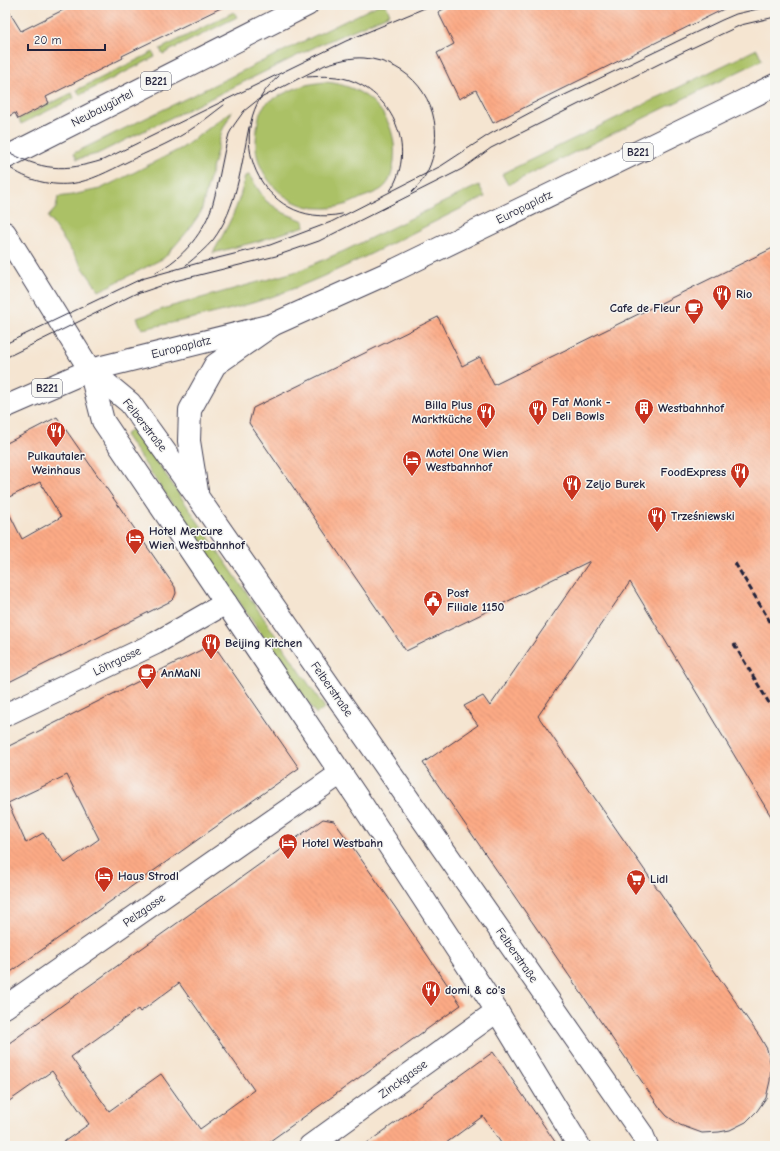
<svg xmlns="http://www.w3.org/2000/svg" width="780" height="1151" font-family="'Comic Neue',sans-serif">
  <style>
    .green { fill: #abc166; stroke: #667250 }
    .building { fill: url(#building-back-hatch); fill-rule: evenodd }
    .lines { fill: none; stroke-linecap: round; stroke-linejoin: round }
    .minor-casing { stroke: #423f52; stroke-width: 24 }
    .secondary-casing { stroke: #423f52; stroke-width: 24 }
    .primary-casing { stroke: #423f52; stroke-width: 24 }
    .minor { stroke: #fff; stroke-width: 22 }
    .secondary { stroke: #fff; stroke-width: 22 }
    .primary { stroke: #fff; stroke-width: 22 }
    .tram { stroke: #22223b; stroke-width: 1 }
    .rail { stroke: #22223b; stroke-width: 3; stroke-dasharray: 6 3; stroke-linecap: butt }
    .labels { text-anchor: middle; stroke-width: 3; stroke-linejoin: round; paint-order: stroke }
    .shield { fill: #f6f6f2; stroke: #626272; stroke-width: 1 }
    .shield-label { font-size: 11px; font-weight: bold; fill: #22223b }
    .street-label { font-size: 12px; fill: #22223b; stroke: #f6f6f2 }
    .poi-label { font-size: 12px; font-weight: bold; fill: #22223b; stroke: #f6f6f2; text-anchor: start }
  </style>
  <defs>
    <pattern id="building-back-hatch" width="6" height="6" patternUnits="userSpaceOnUse"><rect width="6" height="6" fill="#fcaa85"/><path d="M-1 5l2 2M0 0l6 6M5-1l2 2" fill="none" stroke="#d89274"/></pattern>
  </defs>
  <rect width="100%" height="100%" fill="#f6f6f2"/>
  <filter id="ink" filterUnits="userSpaceOnUse"><feTurbulence type="fractalNoise" baseFrequency=".025" numOctaves="2"/><feDisplacementMap in="SourceGraphic" scale="8" xChannelSelector="R" yChannelSelector="G"/><feConvolveMatrix kernelMatrix="1 2 1 2 8 2 1 2 1" color-interpolation-filters="sRGB"/></filter>
  <filter id="wash" filterUnits="userSpaceOnUse"><feTurbulence type="fractalNoise" baseFrequency=".012" numOctaves="4" result="noise"/><feDisplacementMap in="SourceGraphic" scale="16" xChannelSelector="R" yChannelSelector="G"/><feGaussianBlur stdDeviation="0.9" result="paint"/><feColorMatrix in="noise" values="0 0 0 0 0 0 0 0 0 0 0 0 0 0 0 0 0 1.4 0 .05"/><feComposite in="paint" operator="in"/></filter>
  <g filter="url(#wash)">
    <rect width="100%" height="100%" fill="#f5e5d1"/>
    <g class="green">
      <path d="M378 5H386L390 14 317 46 97 154 77 159 74 153Z"/>
      <path d="M234 12 237 17 163 54 160 49Z"/>
      <path d="M757 49 762 60 508 185 502 174Z"/>
      <path d="M153 52 155 57 80 95 77 90Z"/>
      <path d="M325 82C367 85 399 117 394 161 393 169 391 180 385 186 380 192 368 195 361 198 347 205 335 209 320 208 292 208 266 186 258 159 255 149 256 139 257 129 258 121 259 112 264 106 268 101 274 99 279 96 296 87 306 84 325 82Z"/>
      <path d="M72 93 74 98 21 124 19 119Z"/>
      <path d="M232 111 222 131 201 212 187 232 164 258 99 291 48 217 56 208 58 197 72 195 100 189 133 173 182 148Z"/>
      <path d="M249 175 266 201 284 213 304 221 305 226 259 241 213 253C228 225 239 208 245 176Z"/>
      <path d="M479 185 485 197C415 230 347 270 274 296 231 311 186 320 142 329L137 318 169 307 298 271 346 250Z"/>
      <path d="M134 428 325 708 316 714 125 435Z"/>
    </g>
    <g id="blocks">
      <g class="building">
        <path d="M5 5 21 31 73 5H227L122 56 123 58 46 97 49 103 18 119 15 113 5 118Z"/>
        <path d="M451 5H732L493 123 476 90 459 99 437 53 454 44 438 12Z"/>
        <path d="M775 247V823L630 582 538 716 760 1037 767 1049 771 1066 770 1081 766 1098 757 1111 746 1122 730 1130 719 1132 702 1133 680 1125 667 1116 660 1108 423 763 478 725 464 706 483 696 490 706 590 561 406 651 249 423 253 408 438 317 462 366 480 357 494 385Z"/>
        <path d="M57 417 175 587 176 593 174 598 171 601 5 684V505L22 539 61 517 40 482 5 499V444Z"/>
        <path d="M207 647 218 651 299 768 5 976V748ZM67 775 99 839 65 863 43 833 26 843 8 803Z"/>
        <path d="M323 819 334 821 395 907 461 1005 263 1146H58L89 1124 52 1071 5 1104V1046ZM179 983 254 1090 200 1129 161 1074 109 1111 71 1057 138 1009 140 1012Z"/>
        <path d="M493 1052 558 1146H503L483 1116 442 1146H363Z"/>
      </g>
    </g>
  </g>
  <g filter="url(#ink)">
    <use href="#blocks" fill-opacity="0" stroke="#423f52" stroke-width="1"/>
    <g class="lines">
      <defs>
        <g id="minor">
          <path d="M5 715 156 643 226 603"/>
          <path d="M5 1007 341 773"/>
          <path d="M310 1146 497 1011"/>
        </g>
        <g id="secondary">
          <path d="M5 233 90 370 103 421 363 806 497 1011 579 1146"/>
          <path d="M90 370 130 403 197 496 642 1134 647 1146"/>
          <path d="M197 491 189 441 190 410 215 365 271 326"/>
        </g>
        <g id="primary">
          <path d="M5 158 307 5"/>
          <path d="M5 407 90 370 272 325 397 269 741 102 775 85"/>
        </g>
      </defs>
      <use href="#minor" class="minor-casing"/>
      <use href="#secondary" class="secondary-casing"/>
      <use href="#primary" class="primary-casing"/>
      <use href="#minor" class="minor"/>
      <use href="#secondary" class="secondary"/>
      <use href="#primary" class="primary"/>
      <g class="tram">
        <path d="M279 76C216 129 260 231 342 214"/>
        <path d="M307 77C323 76 339 75 355 82 396 100 416 152 390 191"/>
        <path d="M5 150C41 171 64 172 103 160L346 41 432 5"/>
        <path d="M5 164C23 179 47 186 70 184 91 181 109 171 127 162 147 152 168 144 187 132 200 124 212 114 224 105"/>
        <path d="M186 265C196 257 205 249 213 240 237 208 241 166 249 127"/>
        <path d="M156 272C183 259 205 231 213 203 220 180 222 156 229 134L234 125 244 111 259 99 325 65C338 61 351 57 364 58 410 62 440 100 435 145 433 163 425 181 411 193"/>
        <path d="M138 280 202 262 270 245 331 222 441 166 490 134 550 102 722 20 736 14 775 5"/>
        <path d="M137 294 175 281 276 256 319 241 462 169 491 148 679 54 741 25 775 17"/>
        <path d="M5 344 143 278"/>
        <path d="M5 358 141 291"/>
      </g>
      <g class="rail">
        <path d="M735 563 775 630"/>
        <path d="M734 644 775 713"/>
      </g>
    </g>
  </g>
  <defs>
    <symbol id="restaurant-pin" viewBox="-11 -11 22 30"><path d="M0 17L-7.5 6A9.5 9.5 0 1 1 7.5 6Z" fill="#c8321e" stroke="#f6f6f2"/><path d="M-5-6h1v4h1v-4h1v4h1v-4h1v5L-1.5 .5V6h-2V.5L-5-1ZM5-6V6H3V1.5H1.5Q1.5-4 5-6Z" fill="#fff"/></symbol>
    <symbol id="cafe-pin" viewBox="-11 -11 22 30"><path d="M0 17L-7.5 6A9.5 9.5 0 1 1 7.5 6Z" fill="#c8321e" stroke="#f6f6f2"/><path d="M-5.5-4.5H6V0H3Q3 3.5 0 3.5H-2.5Q-5.5 3.5-5.5 0ZM3-3.2v2h1.7v-2ZM-6 4.5H4V6H-6Z" fill="#fff"/></symbol>
    <symbol id="building-pin" viewBox="-11 -11 22 30"><path d="M0 17L-7.5 6A9.5 9.5 0 1 1 7.5 6Z" fill="#c8321e" stroke="#f6f6f2"/><path d="M-4-6H4V6H1V3H-1V6H-4ZM-2.5-4.3h1.7v1.8h-1.7ZM.8-4.3h1.7v1.8H.8ZM-2.5-1h1.7V.8h-1.7ZM.8-1h1.7V.8H.8Z" fill="#fff"/></symbol>
    <symbol id="hotel-pin" viewBox="-11 -11 22 30"><path d="M0 17L-7.5 6A9.5 9.5 0 1 1 7.5 6Z" fill="#c8321e" stroke="#f6f6f2"/><path d="M-6-4.5h1.5V1H6V5H4.5V3h-9V5H-6ZM-4 0a1.8 1.8 0 1 1 3.6 0ZM.5 0V-2.5h3Q6-2.5 6 0Z" fill="#fff"/></symbol>
    <symbol id="civic-pin" viewBox="-11 -11 22 30"><path d="M0 17L-7.5 6A9.5 9.5 0 1 1 7.5 6Z" fill="#c8321e" stroke="#f6f6f2"/><path d="M-.6-6.5H3V-4.5H.6V-3L4-1V1h2V6H-6V1h2V-1L-.6-3ZM-1.2 2.5V6h2.4V2.5Z" fill="#fff"/></symbol>
    <symbol id="supermarket-pin" viewBox="-11 -11 22 30"><path d="M0 17L-7.5 6A9.5 9.5 0 1 1 7.5 6Z" fill="#c8321e" stroke="#f6f6f2"/><path d="M-6-5.5h2.5l.6 2H6L4.5 2H-2.5L-4.4-4H-6ZM-1.5 3.2a1.3 1.3 0 1 0 .1 0ZM3 3.2a1.3 1.3 0 1 0 .1 0Z" fill="#fff"/></symbol>
  </defs>
  <g fill-rule="evenodd">
    <use href="#restaurant-pin" x="711" y="283" width="22" height="30"/>
    <use href="#cafe-pin" x="683" y="297" width="22" height="30"/>
    <use href="#building-pin" x="633" y="397" width="22" height="30"/>
    <use href="#restaurant-pin" x="527" y="398" width="22" height="30"/>
    <use href="#restaurant-pin" x="475" y="401" width="22" height="30"/>
    <use href="#restaurant-pin" x="45" y="420" width="22" height="30"/>
    <use href="#hotel-pin" x="401" y="449" width="22" height="30"/>
    <use href="#restaurant-pin" x="729" y="461" width="22" height="30"/>
    <use href="#restaurant-pin" x="561" y="473" width="22" height="30"/>
    <use href="#restaurant-pin" x="646" y="505" width="22" height="30"/>
    <use href="#hotel-pin" x="124" y="527" width="22" height="30"/>
    <use href="#civic-pin" x="422" y="589" width="22" height="30"/>
    <use href="#restaurant-pin" x="200" y="632" width="22" height="30"/>
    <use href="#cafe-pin" x="136" y="662" width="22" height="30"/>
    <use href="#hotel-pin" x="277" y="832" width="22" height="30"/>
    <use href="#hotel-pin" x="93" y="865" width="22" height="30"/>
    <use href="#supermarket-pin" x="625" y="868" width="22" height="30"/>
    <use href="#restaurant-pin" x="420" y="979" width="22" height="30"/>
  </g>
  <g class="labels">
    <g class="shield">
      <rect x="141" y="72" width="30" height="18" rx="3"/>
      <rect x="623" y="143" width="30" height="18" rx="3"/>
      <rect x="32" y="379" width="30" height="18" rx="3"/>
    </g>
    <g class="shield-label">
      <text x="156" y="85">B221</text>
      <text x="638" y="156">B221</text>
      <text x="47" y="392">B221</text>
    </g>
    <g class="street-label">
      <text transform="translate(102 108) rotate(-27)" y="4">Neubaugürtel</text>
      <text transform="translate(524 207) rotate(-26)" y="4">Europaplatz</text>
      <text transform="translate(181 347) rotate(-14)" y="4">Europaplatz</text>
      <text transform="translate(145 425) rotate(52)" y="4">Felberstraße</text>
      <text transform="translate(117 661) rotate(-26)" y="4">Löhrgasse</text>
      <text transform="translate(332 689) rotate(55)" y="4">Felberstraße</text>
      <text transform="translate(144 910) rotate(-35)" y="4">Pelzgasse</text>
      <text transform="translate(517 955) rotate(55)" y="4">Felberstraße</text>
      <text transform="translate(403 1079) rotate(-36)" y="4">Zinckgasse</text>
    </g>
    <g class="poi-label">
      <text x="736" y="298">Rio</text>
      <text x="680" y="312" text-anchor="end">Cafe de Fleur</text>
      <text x="552" y="406">Fat Monk -<tspan x="552" dy="14">Deli Bowls</tspan></text>
      <text x="472" y="409" text-anchor="end">Billa Plus<tspan x="472" dy="14">Marktküche</tspan></text>
      <text x="658" y="412">Westbahnhof</text>
      <text x="426" y="457">Motel One Wien<tspan x="426" dy="14">Westbahnhof</tspan></text>
      <text x="56" y="460" text-anchor="middle">Pulkautaler<tspan x="56" dy="14">Weinhaus</tspan></text>
      <text x="726" y="476" text-anchor="end">FoodExpress</text>
      <text x="586" y="488">Zeljo Burek</text>
      <text x="671" y="520">Trześniewski</text>
      <text x="149" y="535">Hotel Mercure<tspan x="149" dy="14">Wien Westbahnhof</tspan></text>
      <text x="447" y="597">Post<tspan x="447" dy="14">Filiale 1150</tspan></text>
      <text x="225" y="647">Beijing Kitchen</text>
      <text x="161" y="677">AnMaNi</text>
      <text x="302" y="847">Hotel Westbahn</text>
      <text x="118" y="880">Haus Strodl</text>
      <text x="650" y="883">Lidl</text>
      <text x="445" y="994">domi &amp; co's</text>
    </g>
  </g>
  <rect width="780" height="1151" fill="none" stroke="#f6f6f2" stroke-width="20"/>
  <path d="M28 44v6h77v-6" fill="none" stroke="#22223b" stroke-width="2"/>
  <text x="34" y="44" font-size="12" fill="#22223b" stroke="#f6f6f2" stroke-width="3" paint-order="stroke">20 m</text>
</svg>
